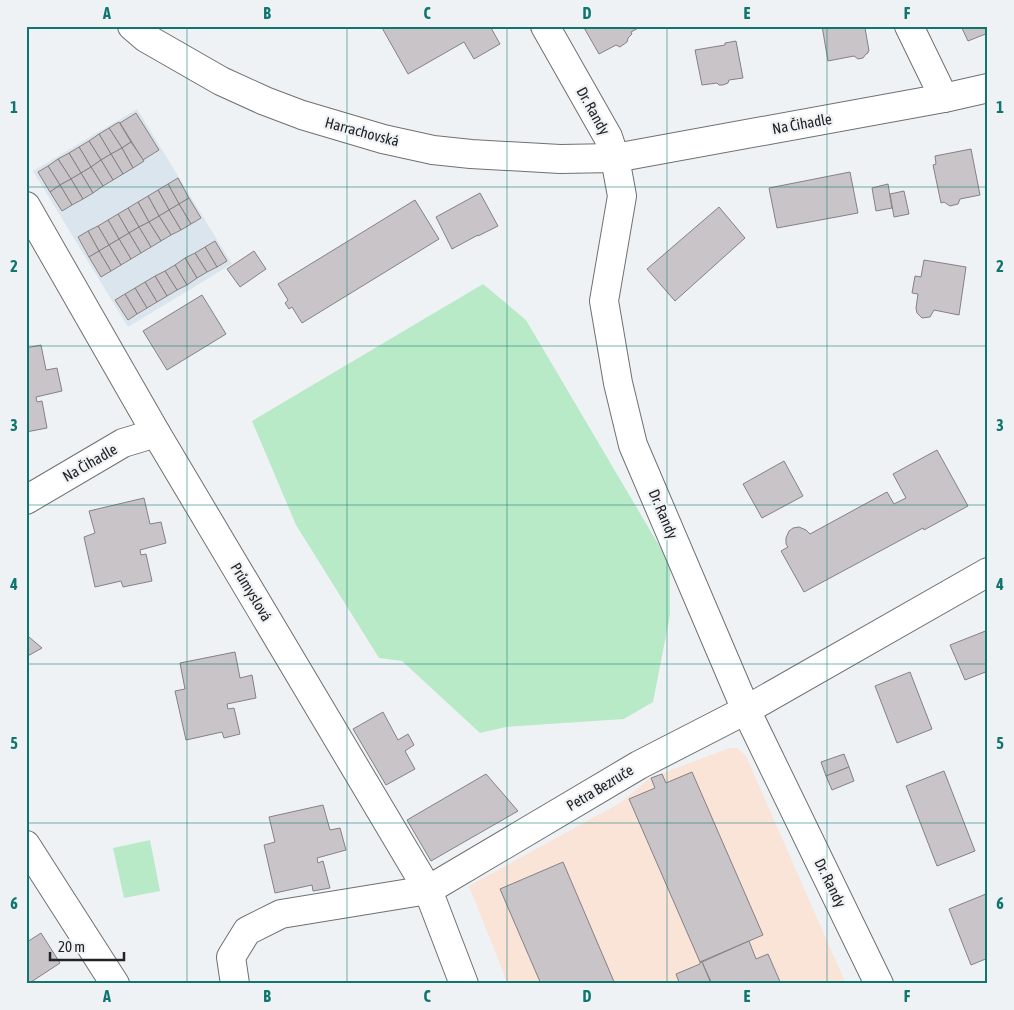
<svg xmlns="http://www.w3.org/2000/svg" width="1014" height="1010" font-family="'Asap Condensed',sans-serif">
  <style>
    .built { fill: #dbe5ed }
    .education { fill: #fae3d7 }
    .green { fill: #b9eac8 }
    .building { fill: #c8c4c7; stroke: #858184 }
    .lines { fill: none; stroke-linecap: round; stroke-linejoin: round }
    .street-casing { stroke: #6e7173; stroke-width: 30 }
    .street { stroke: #fff; stroke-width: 28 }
    .grid { fill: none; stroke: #0f766e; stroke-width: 1; stroke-opacity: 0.55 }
    .labels { text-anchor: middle; stroke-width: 4.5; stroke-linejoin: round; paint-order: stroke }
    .street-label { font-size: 15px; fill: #222324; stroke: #eff2f5 }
    .neatline { fill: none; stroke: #0f766e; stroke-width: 2 }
    .grid-label { font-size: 16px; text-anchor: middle; font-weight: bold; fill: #0f766e }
  </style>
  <rect width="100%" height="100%" fill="#eff2f5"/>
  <path class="built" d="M137 109 232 264 128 327 33 171Z"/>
  <path class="education" d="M730 748H737L746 756 846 984H508L469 886 620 803 650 778Z"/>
  <g class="green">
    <path d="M483 284 526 320 670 564V615L653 702 624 719 506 727 480 733 402 661 379 658 296 525 252 421Z"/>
    <path d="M150 840 160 891 124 898 113 848Z"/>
  </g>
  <g class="building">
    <path d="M381 26H490L500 44 474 59 464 42 408 74Z"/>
    <path d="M583 26H642L631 32 632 34 628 38 627 42 620 47 616 45 599 54Z"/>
    <path d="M822 26H863L864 29 865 28 869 51H868V53L866 54 863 58 858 59 854 56 828 61Z"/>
    <path d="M961 26H988V33L968 41Z"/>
    <path d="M736 41 743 78 729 80 728 83 723 85H719L717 83 702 85 695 50 725 45V43Z"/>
    <path d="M136 113 159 150 143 160 120 123Z"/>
    <path d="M119 122 131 142 122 148 109 128Z"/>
    <path d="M109 128 122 148 111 154 99 134Z"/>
    <path d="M99 134 111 154 101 160 89 141Z"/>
    <path d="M89 141 101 160 91 167 79 147Z"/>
    <path d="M131 142 144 161 133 168 122 148Z"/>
    <path d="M79 147 91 167 81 173 69 153Z"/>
    <path d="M122 148 133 168 123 174 111 154Z"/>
    <path d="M971 149 980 195 960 199 958 204 950 206 944 202 941 203 933 165 936 164 935 156Z"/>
    <path d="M69 153 81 173 71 179 58 159Z"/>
    <path d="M111 154 123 174 113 180 101 160Z"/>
    <path d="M58 159 71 179 60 185 48 166Z"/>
    <path d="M101 160 113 180 103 186 91 167Z"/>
    <path d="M48 166 60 185 50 192 38 172Z"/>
    <path d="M91 167 103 186 93 193 81 173Z"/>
    <path d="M850 172 858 213 777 228 769 188Z"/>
    <path d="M81 173 93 193 83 199 71 179Z"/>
    <path d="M178 178 189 198 179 204 168 184Z"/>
    <path d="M71 179 83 199 72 205 60 185Z"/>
    <path d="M168 184 179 204 169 210 158 190Z"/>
    <path d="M888 184 892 208 876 211 872 188Z"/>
    <path d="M60 185 72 205 62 211 50 192Z"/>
    <path d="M158 190 169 210 159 216 148 196Z"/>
    <path d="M904 191 909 214 894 217 890 194Z"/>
    <path d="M480 193 498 226 478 236V235L452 249 436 217Z"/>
    <path d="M148 196 159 216 149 222 138 202Z"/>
    <path d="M189 198 201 218 191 224 179 204Z"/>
    <path d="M415 200 439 239 302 323 292 307 289 309 285 303 288 300 278 284Z"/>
    <path d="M138 202 149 222 139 227 128 208Z"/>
    <path d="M179 204 191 224 181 230 169 210Z"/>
    <path d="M719 207 745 238 675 301 647 269Z"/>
    <path d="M128 208 139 227 129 233 118 214Z"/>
    <path d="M169 210 181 230 171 235 159 216Z"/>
    <path d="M118 214 129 233 119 239 108 220Z"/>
    <path d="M159 216 171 235 161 241 149 222Z"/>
    <path d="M108 220 119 239 109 245 98 226Z"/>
    <path d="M149 222 161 241 151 247 139 227Z"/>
    <path d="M98 226 109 245 99 251 88 231Z"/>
    <path d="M139 227 151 247 141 253 129 233Z"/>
    <path d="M88 231 99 251 89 257 78 237Z"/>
    <path d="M129 233 141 253 131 259 119 239Z"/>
    <path d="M119 239 131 259 121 265 109 245Z"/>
    <path d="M215 241 227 261 217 267 205 247Z"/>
    <path d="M109 245 121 265 111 271 99 251Z"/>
    <path d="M205 247 217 267 207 272 195 253Z"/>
    <path d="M99 251 111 271 101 277 89 257Z"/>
    <path d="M254 251 266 269 240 287 227 269Z"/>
    <path d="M195 253 207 272 197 278 185 258Z"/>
    <path d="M185 258 197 278 187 285 175 265Z"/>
    <path d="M924 260 966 267 959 315 934 310 930 317 922 318 917 313 916 308 918 294 912 293 915 276 921 277Z"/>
    <path d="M175 265 187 285 177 290 165 271Z"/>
    <path d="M165 271 177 290 167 296 155 276Z"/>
    <path d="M155 276 167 296 157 302 145 282Z"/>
    <path d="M145 282 157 302 147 308 135 288Z"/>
    <path d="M135 288 147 308 137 314 125 294Z"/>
    <path d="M125 294 137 314 128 320 115 300Z"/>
    <path d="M202 295 226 334 167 370 143 331Z"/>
    <path d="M41 345 46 370 57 368 62 391 36 397 37 402 42 401 47 428 26 432V348Z"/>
    <path d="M937 450 968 506 924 530 923 528 804 592 781 551 788 547 786 544V538L789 531 793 528 799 527 806 530 810 534 887 492 894 504 906 498 893 474Z"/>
    <path d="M784 461 803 496 762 518 743 484Z"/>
    <path d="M144 498 150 524 161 522 166 543 140 550 141 555 146 554 152 581 123 587 121 581 95 587 84 537 95 533 89 511Z"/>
    <path d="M988 630V671L965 680 950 645Z"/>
    <path d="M29 637 42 648 26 657V639Z"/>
    <path d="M235 652 240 678 252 675 256 698 227 704 228 709 234 708 240 734 224 738 222 732 186 740 175 691 185 689 180 663Z"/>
    <path d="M910 672 932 729 897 743 875 686Z"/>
    <path d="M383 712 398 740 408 734 414 745 405 751 415 769 386 785 353 729Z"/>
    <path d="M844 754 849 767 826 776 821 762Z"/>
    <path d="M849 767 854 781 832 790 826 776Z"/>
    <path d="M944 771 975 851 937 866 906 786Z"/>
    <path d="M692 772 763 935 700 962 629 799 655 788 651 778 662 774 666 783Z"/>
    <path d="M486 774 518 811 431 861 407 820Z"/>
    <path d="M323 805 330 830 340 828 346 850 317 858 318 863 323 861 330 888 313 891 312 885 275 893 264 845 275 842 269 817Z"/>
    <path d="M563 862 615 984H541L500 889Z"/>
    <path d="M986 894 988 899V958L971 965 949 909Z"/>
    <path d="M41 933 60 963 28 984H26V942H27Z"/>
    <path d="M749 941 756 959 768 954 781 984H712L702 962Z"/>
    <path d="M700 962H702L710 981 704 984H675L679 982 676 974 700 964Z"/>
  </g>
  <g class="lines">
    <defs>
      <g id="street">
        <path d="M132 26 146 38 221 81 265 101 302 115 383 139 433 150 471 154 560 159 615 158 944 98 988 88"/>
        <path d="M545 26 608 137 615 158 622 196 604 301 618 383 633 445 746 710 879 984"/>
        <path d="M909 26 944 98"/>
        <path d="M26 206 156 433 428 890 464 984"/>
        <path d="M26 500 123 443 156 433"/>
        <path d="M26 845 115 984"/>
        <path d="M235 984 231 957 247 931 281 914 428 890 639 765 746 710 988 572"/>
      </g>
    </defs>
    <use href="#street" class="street-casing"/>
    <use href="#street" class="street"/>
  </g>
  <path class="grid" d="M187 26V984M347 26V984M507 26V984M667 26V984M827 26V984M26 187H988M26 346H988M26 505H988M26 664H988M26 823H988"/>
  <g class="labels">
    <g class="street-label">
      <text transform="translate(593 111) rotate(61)" y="5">Dr. Randy</text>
      <text transform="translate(802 124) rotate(-10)" y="5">Na Čihadle</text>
      <text transform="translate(362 132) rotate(15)" y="5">Harrachovská</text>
      <text transform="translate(90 463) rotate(-30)" y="5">Na Čihadle</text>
      <text transform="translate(663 514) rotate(67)" y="5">Dr. Randy</text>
      <text transform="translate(251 592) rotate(59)" y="5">Průmyslová</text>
      <text transform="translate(600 788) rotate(-31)" y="5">Petra Bezruče</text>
      <text transform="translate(830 883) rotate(64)" y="5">Dr. Randy</text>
    </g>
  </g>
  <rect width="1014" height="1010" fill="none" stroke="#eff2f5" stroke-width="55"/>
  <path d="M50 952v8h74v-8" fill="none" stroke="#222324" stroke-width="2.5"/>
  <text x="58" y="952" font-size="15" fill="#222324" stroke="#eff2f5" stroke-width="4" paint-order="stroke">20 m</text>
  <rect x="28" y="28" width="958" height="954" class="neatline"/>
  <g class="grid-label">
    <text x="107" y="19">A</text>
    <text x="267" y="19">B</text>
    <text x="427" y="19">C</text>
    <text x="587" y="19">D</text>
    <text x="747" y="19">E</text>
    <text x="907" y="19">F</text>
    <text x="14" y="113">1</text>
    <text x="1000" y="113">1</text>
    <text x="14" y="272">2</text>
    <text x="1000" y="272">2</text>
    <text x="14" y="431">3</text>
    <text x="1000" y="431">3</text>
    <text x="14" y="590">4</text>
    <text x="1000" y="590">4</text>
    <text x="14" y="749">5</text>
    <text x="1000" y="749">5</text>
    <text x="14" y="909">6</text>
    <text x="1000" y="909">6</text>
    <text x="107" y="1002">A</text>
    <text x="267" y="1002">B</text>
    <text x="427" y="1002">C</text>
    <text x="587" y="1002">D</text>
    <text x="747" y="1002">E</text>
    <text x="907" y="1002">F</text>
  </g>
</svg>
